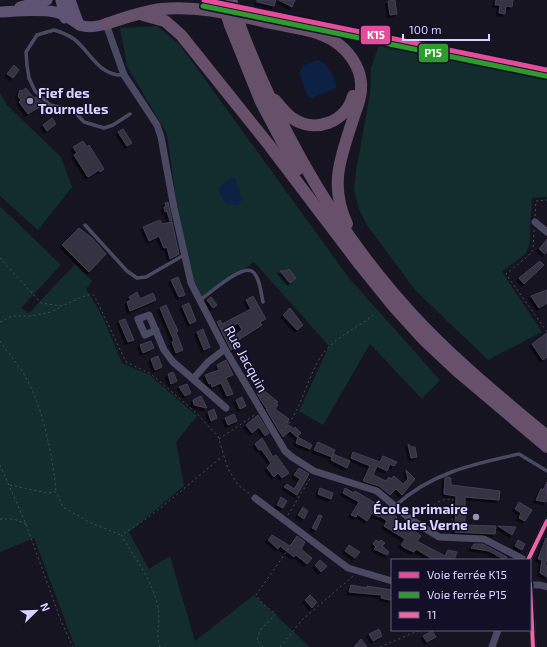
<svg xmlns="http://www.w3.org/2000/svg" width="547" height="647" font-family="'Exo 2',sans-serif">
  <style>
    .green { fill: #132c2d }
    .water { fill: #0d2144 }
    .building { fill: #343243; stroke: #433f54; fill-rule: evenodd; filter: url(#shadow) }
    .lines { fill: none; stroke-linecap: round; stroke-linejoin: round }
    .path { stroke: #44505f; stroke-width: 1; stroke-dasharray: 2 3; stroke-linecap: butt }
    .lane { stroke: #4a4962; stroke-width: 3.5 }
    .street { stroke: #4a4962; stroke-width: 7 }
    .primary { stroke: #5e5373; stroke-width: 11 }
    .highway { stroke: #67516a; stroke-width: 12 }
    .highway-bridge { stroke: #67516a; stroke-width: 12 }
    .bus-1-casing { stroke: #130f26; stroke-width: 7 }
    .bus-1 { stroke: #ec66a2; stroke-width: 4 }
    .rail-1-casing { stroke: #130f26; stroke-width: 8 }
    .rail-2-casing { stroke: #130f26; stroke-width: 8 }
    .rail-1 { stroke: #e54d99; stroke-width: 5 }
    .rail-2 { stroke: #2d9c2d; stroke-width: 5 }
    .poi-dot { fill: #9591b1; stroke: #130f26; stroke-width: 1.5 }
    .labels { text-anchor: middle; stroke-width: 3; stroke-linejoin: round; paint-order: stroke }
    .poi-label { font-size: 14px; font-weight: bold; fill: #d9d4ff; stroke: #130f26; text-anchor: start }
    .street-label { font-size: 14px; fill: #d9d4ff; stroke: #130f26 }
    .line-badge { stroke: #130f26; stroke-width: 1.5 }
    .badge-label { font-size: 11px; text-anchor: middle; font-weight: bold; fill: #fff }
  </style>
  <defs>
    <filter id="shadow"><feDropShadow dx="-2.5" dy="2.5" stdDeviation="0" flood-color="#0009"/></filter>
  </defs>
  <rect width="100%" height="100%" fill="#161421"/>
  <g class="green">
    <path d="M157 26 180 45 349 278 440 380 422 399 370 344 323 425 299 411 329 346 254 262 199 302 179 221 167 134 127 66 120 28Z"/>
    <path d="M379 45 547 80V197L532 198 529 246 525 254 502 272 542 332 488 360 415 290 367 225 359 209 354 189 356 171 370 94 371 68Z"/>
    <path d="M0 93 7 105 61 157 72 187 38 230 0 196Z"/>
    <path d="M0 206 61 265 21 308 29 313 75 264 92 281 86 289 102 315 122 363 150 375 197 416 176 442 184 486 129 532 149 569 170 556 195 641 254 595 310 647H75L34 538 0 552Z"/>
  </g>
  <g class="water">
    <path d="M318 60C327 63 336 78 336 88L311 98 307 94 299 73 304 65Z"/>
    <path d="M231 178H235L242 199 238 205 226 204 221 196 219 187Z"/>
  </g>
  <g class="building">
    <path d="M257 0H276L274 6 257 2Z"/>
    <path d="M279 0H295L292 7Z"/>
    <path d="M395 0 397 14 390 15 388 1Z"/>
    <path d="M496 0H513L512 7 506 6 505 14 499 13 500 5H495Z"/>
    <path d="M14 65 19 70 13 78 7 74Z"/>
    <path d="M26 88 34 98 36 97 44 104 28 114 19 102 21 100 18 96 20 90 22 91Z"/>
    <path d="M52 118 56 124 47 131 43 125Z"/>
    <path d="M123 129 132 143 127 146 118 132Z"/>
    <path d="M83 141 87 147 89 145 104 169 100 172 99 170 88 177 74 155 77 153 73 147Z"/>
    <path d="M168 202 172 221H170L167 211 165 212 164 207 166 206 165 203Z"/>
    <path d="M160 220 162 224 172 222 179 254 170 259 167 247 164 248 159 236 149 241 143 227Z"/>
    <path d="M79 228 92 238 106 254 89 272 62 245Z"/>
    <path d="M547 239V251L545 254 539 249Z"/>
    <path d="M540 261 544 265 524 284 519 278Z"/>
    <path d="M289 269 296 278 290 283 280 271H286Z"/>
    <path d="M178 277 185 295 179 297 171 280Z"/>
    <path d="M547 290V303L539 308 531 296Z"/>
    <path d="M137 292 140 299 153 293 156 300 130 311 127 302 131 300 129 297Z"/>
    <path d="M253 296 266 319 260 322 262 325 234 343 236 348 231 350 217 322 220 320 222 324 251 309 246 300ZM238 323 242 330 232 338 227 328Z"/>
    <path d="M211 297 217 305 213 308 207 300Z"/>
    <path d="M189 303 196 321 190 324 182 306Z"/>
    <path d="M166 305 178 331 176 332 183 350 176 353 172 342 174 341 160 308Z"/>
    <path d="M290 308 303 325 297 330 283 315Z"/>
    <path d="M125 319 134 340 128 342 119 321Z"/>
    <path d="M203 329 210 347 204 350 197 332Z"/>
    <path d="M547 333V357L543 360 532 344Z"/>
    <path d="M151 341 154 348 143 353 140 345Z"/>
    <path d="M158 356 162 367 155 370 151 359Z"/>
    <path d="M226 360 233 375 226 378 233 394 227 396 221 383 212 387 211 383 209 384 205 375 219 370 217 365Z"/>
    <path d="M173 372 177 381 171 384 168 374Z"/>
    <path d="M187 384 191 393 185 396 179 387Z"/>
    <path d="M262 389 278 402 276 403 278 405 275 409 289 419 287 424 294 429 295 427 301 433 297 437 290 431 283 437 266 409 268 407 266 408 257 394Z"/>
    <path d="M201 396 207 408 194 405 193 400Z"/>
    <path d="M242 397 246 406 240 409 236 400Z"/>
    <path d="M214 409 217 418 211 421 208 412Z"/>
    <path d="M234 414 237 421 228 425 225 418Z"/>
    <path d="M258 415 269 433 265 436 259 427 252 433 246 425Z"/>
    <path d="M298 437 312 445 310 449 296 443Z"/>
    <path d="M262 438 273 457 276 455 289 473 282 478 278 473 274 477 267 468 271 463 261 449 259 450 255 444Z"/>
    <path d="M318 442 335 450 332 457 314 450Z"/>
    <path d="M408 444 412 447H415L417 457 411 458Z"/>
    <path d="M353 452 380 462 383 456 397 462 394 466 390 464 387 471 377 466 373 475 386 481 389 477 391 479 394 476 403 484 408 479 406 470 415 479 402 495 396 489 390 495 379 486 363 481 370 466 351 458Z"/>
    <path d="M333 454 350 461 347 468 331 460Z"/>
    <path d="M299 468 309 474 297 495 284 487 287 484 294 489 300 479 294 475Z"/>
    <path d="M447 477 451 478V485L500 491 499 500 465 497V525L496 526 495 534 455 532 456 496 444 494 445 478Z"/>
    <path d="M547 482 546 502 536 500 541 489 543 490Z"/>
    <path d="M320 488 333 493 331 499 318 494Z"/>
    <path d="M345 488 354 493 355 491 392 513 397 517 395 521 410 530 411 528 421 536 417 541 445 556 448 550 457 552 454 560H434L416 549 414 552 405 548 401 545 405 539 384 526 387 521 380 516 379 517 372 513 367 521 357 514 356 517 351 515 359 502 343 493Z"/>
    <path d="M281 497 287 501 283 508 277 505Z"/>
    <path d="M519 502 532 510 525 521 519 518 521 513 515 509Z"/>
    <path d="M303 507 308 511 304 519 298 515Z"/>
    <path d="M319 515 322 516 316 530 312 528Z"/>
    <path d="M498 526 516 527 512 535Z"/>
    <path d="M272 535 290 546 297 536 305 542 301 549 312 558 307 564 296 555 294 557 280 546 278 549 268 540Z"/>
    <path d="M546 538 547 559 545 565H547V577L540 573 542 560 538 559Z"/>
    <path d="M376 540 379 542 381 540 385 543 382 546 389 552 387 555 374 549 376 547 373 544Z"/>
    <path d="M518 540 525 544 522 550 515 546Z"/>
    <path d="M474 544H483L507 557 505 560 489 551 471 548Z"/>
    <path d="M349 545 360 552 355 558 345 551Z"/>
    <path d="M320 560 327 566 321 572 315 565Z"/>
    <path d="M351 585 367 588V586L392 590V598L390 600 381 598 382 595 349 592Z"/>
    <path d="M310 595 317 602 312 608 305 600Z"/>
    <path d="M379 629 382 636 373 641 369 634Z"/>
    <path d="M432 631 436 637 427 642 423 636Z"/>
    <path d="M361 639 367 647H354Z"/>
  </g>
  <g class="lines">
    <g class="path">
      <path d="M535 216 536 201 547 200"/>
      <path d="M534 230 533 250 527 257 506 274 547 332"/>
      <path d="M0 258 41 303 62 306 87 295H94L126 362 151 374 193 410 218 436 228 469 238 485 250 494"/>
      <path d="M0 322 12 316H31L51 312 61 307"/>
      <path d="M0 341C8 353 18 364 25 376 43 407 53 457 56 492"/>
      <path d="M282 431C301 414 307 376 322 355 336 336 358 328 376 313"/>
      <path d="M219 439 256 414"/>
      <path d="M0 465 26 524 61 621 73 647"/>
      <path d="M10 485 47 493 56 492 63 507 93 524 121 535"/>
      <path d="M431 509C436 501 443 499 453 499L452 531"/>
      <path d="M288 515 311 477"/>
      <path d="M0 519H14L26 524"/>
      <path d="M160 647C155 634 161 621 158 607 152 580 135 558 121 535 160 512 188 484 223 456"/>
      <path d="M263 647 257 640 260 630 276 614 263 604 256 595 296 538"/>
      <path d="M280 647 302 620 353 576"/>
      <path d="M380 647 420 630"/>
    </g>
    <g class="lane">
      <path d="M124 75C99 77 90 51 74 39 68 35 61 32 54 30L37 35 26 52 27 65 29 78 35 91 50 105 73 110 84 122 104 128 113 125 130 114"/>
      <path d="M85 225 127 271 137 278 146 277 184 255"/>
      <path d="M200 300C210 293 243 263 253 272 260 278 261 293 263 302"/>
      <path d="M395 506C431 473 473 464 519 454L547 471"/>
    </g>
    <g class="street">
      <path d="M106 24 124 75 157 125 161 137 174 208 191 283 225 349 285 451 292 457 314 471 377 491 410 519 439 537 484 539 525 560"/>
      <path d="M535 222 547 232"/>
      <path d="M156 330 145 335 138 319 149 315 164 350 173 362 193 379"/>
      <path d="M225 349 208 362 193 379 226 408"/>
      <path d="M255 498 348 568 392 581"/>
      <path d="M528 560 547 521"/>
      <path d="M530 584 533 647"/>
      <path d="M530 585H540L547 587"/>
      <path d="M492 647 498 630"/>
    </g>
    <g class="primary">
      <path d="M61 0 65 18"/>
      <path d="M70 0 79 25"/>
      <path d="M20 7 47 0"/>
      <path d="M2 12C19 11 38 9 55 12 79 18 74 33 106 24"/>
    </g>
    <g class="highway">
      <path d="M143 15 165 21 181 35 269 145 360 265 394 307 424 340 457 371 547 447"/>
      <path d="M106 24C124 18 143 11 162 9 200 5 239 16 276 24 295 28 317 30 334 41 348 50 360 66 361 83 362 94 358 105 354 116 342 155 328 183 347 224"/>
      <path d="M230 25 261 102 297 170"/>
      <path d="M240 26C282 138 342 242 425 328 463 367 505 401 547 436"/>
      <path d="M275 100C280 106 285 113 292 118 315 134 346 122 353 96"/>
    </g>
    <g class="highway-bridge">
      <path d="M222 0 230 25"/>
      <path d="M231 0 240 26"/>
    </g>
    <defs>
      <g id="bus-1">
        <path d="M528 560 547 521"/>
        <path d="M530 584 533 647"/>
      </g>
    </defs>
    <use href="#bus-1" class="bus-1-casing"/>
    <use href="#bus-1" class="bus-1"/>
    <defs>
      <path id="rail-1" d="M204 0 547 70"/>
      <path id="rail-2" d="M203 6 546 76"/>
    </defs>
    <use href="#rail-1" class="rail-1-casing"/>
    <use href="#rail-2" class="rail-2-casing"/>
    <use href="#rail-1" class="rail-1"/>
    <use href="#rail-2" class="rail-2"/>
  </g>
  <g class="poi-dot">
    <circle cx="30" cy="101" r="4"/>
    <circle cx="476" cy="517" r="4"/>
  </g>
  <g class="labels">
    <g class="poi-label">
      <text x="38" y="98">Fief des<tspan x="38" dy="16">Tournelles</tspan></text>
      <text x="468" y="514" text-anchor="end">École primaire<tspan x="468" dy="16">Jules Verne</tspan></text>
    </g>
    <g class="street-label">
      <text transform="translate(246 359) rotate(61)" y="5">Rue Jacquin</text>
    </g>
  </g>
  <g class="line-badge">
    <rect x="360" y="25" width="31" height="20" rx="4" fill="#e54d99"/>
    <rect x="418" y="43" width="31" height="20" rx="4" fill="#2d9c2d"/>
  </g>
  <g class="badge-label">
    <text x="376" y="39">K15</text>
    <text x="433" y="57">P15</text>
  </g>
  <rect x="391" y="559" width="140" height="72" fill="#130f26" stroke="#625e7d"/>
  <rect x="399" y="572" width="20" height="6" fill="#e54d99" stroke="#625e7d"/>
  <text x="427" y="579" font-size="12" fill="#d9d4ff">Voie ferrée K15</text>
  <rect x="399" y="592" width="20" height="6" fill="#2d9c2d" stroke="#625e7d"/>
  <text x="427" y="599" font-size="12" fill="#d9d4ff">Voie ferrée P15</text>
  <rect x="399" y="612" width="20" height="6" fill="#ec66a2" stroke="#625e7d"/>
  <text x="427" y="619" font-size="12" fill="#d9d4ff">11</text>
  <g transform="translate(36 611) rotate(67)" stroke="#130f26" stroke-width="3" paint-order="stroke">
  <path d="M0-3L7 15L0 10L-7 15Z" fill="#d9d4ff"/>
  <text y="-6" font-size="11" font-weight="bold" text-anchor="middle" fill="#d9d4ff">N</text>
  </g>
  <path d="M403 34v6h86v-6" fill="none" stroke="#d9d4ff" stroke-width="2"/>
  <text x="409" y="34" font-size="12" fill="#d9d4ff" stroke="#130f26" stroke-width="3" paint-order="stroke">100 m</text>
</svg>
